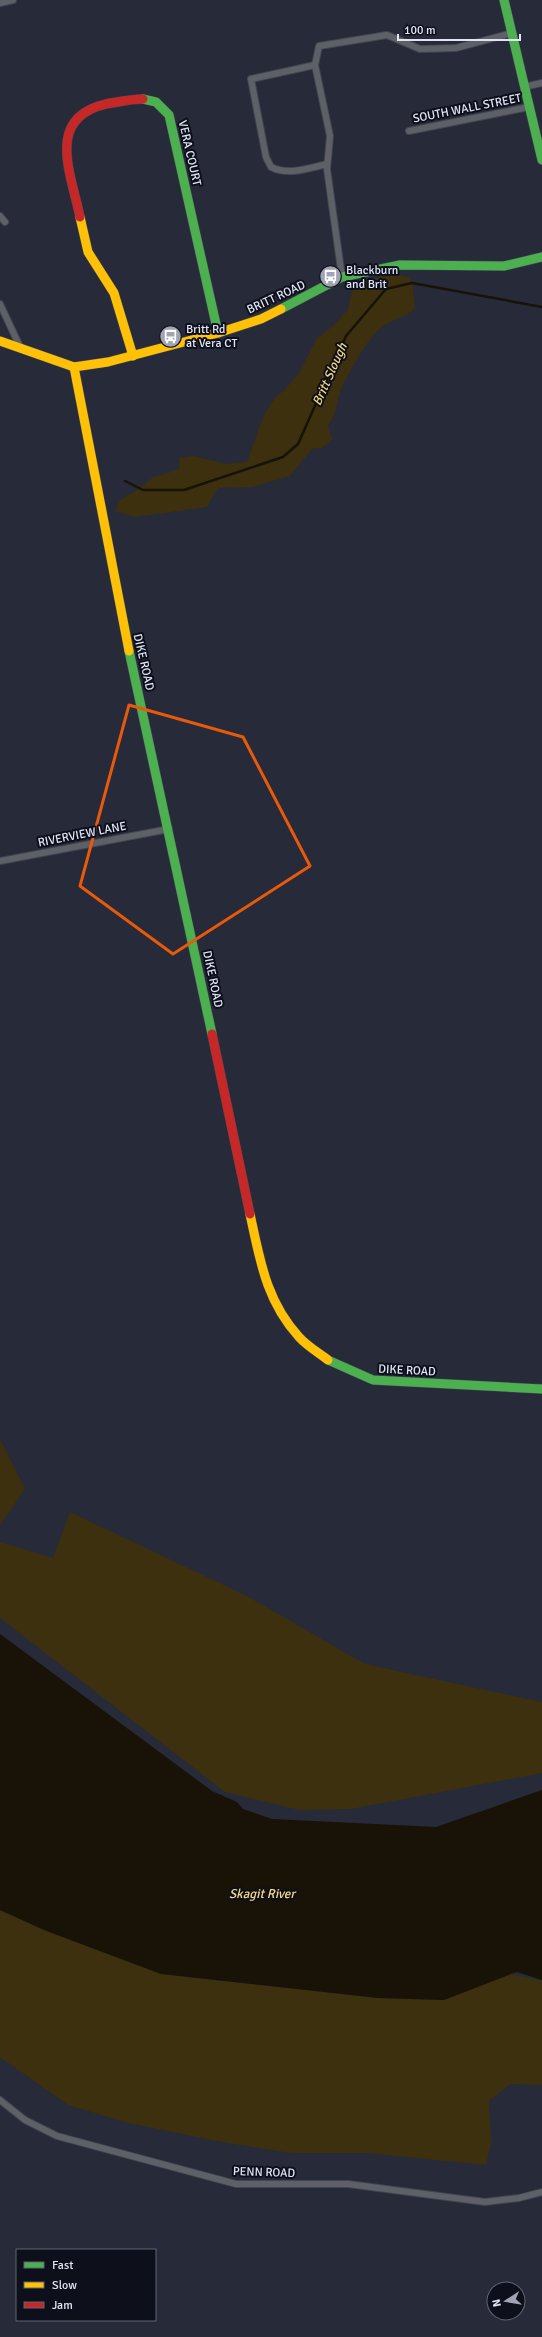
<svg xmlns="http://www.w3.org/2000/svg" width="542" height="2337" font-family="Signika,sans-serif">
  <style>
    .green { fill: #3c300e }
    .water { fill: #181207 }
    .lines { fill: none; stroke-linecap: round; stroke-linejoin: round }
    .stream { stroke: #181207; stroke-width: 2.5 }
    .street-casing { stroke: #434551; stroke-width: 8 }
    .fast-casing { stroke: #434551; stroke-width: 10 }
    .slow-casing { stroke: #434551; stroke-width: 10 }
    .jam-casing { stroke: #434551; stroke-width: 10 }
    .street { stroke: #5e6068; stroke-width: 6 }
    .fast { stroke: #4caf50; stroke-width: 9 }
    .slow { stroke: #ffc107; stroke-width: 9 }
    .jam { stroke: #c62828; stroke-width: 9 }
    .marked { fill: none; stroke: #e8590c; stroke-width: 3; stroke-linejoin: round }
    .labels { text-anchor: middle; stroke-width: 4; stroke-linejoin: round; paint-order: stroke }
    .street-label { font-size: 12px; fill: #e0e4f5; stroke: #0d0f1b }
    .poi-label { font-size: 12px; fill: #e0e4f5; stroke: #0d0f1b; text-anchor: start }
    .water-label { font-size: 13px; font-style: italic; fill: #f5d784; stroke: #0d0f1b }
  </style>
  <rect width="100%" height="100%" fill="#272a38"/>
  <g class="green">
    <path d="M393 274 409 277 413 286 415 309C405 317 395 319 385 325 369 334 352 368 343 385 336 398 338 415 328 425L332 439 321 449 313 448 290 476 252 487 218 488 207 507 135 517 115 511 120 500 137 490 153 477 168 473 180 468 179 458 194 456 227 464 247 462 263 417 274 399 287 387 299 373 317 338 335 324 348 309 354 283Z"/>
    <path d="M0 1439 25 1489 0 1525Z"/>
    <path d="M70 1512 247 1596 365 1664 542 1702V1773L351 1809 299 1810 225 1792 0 1618V1542L53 1558Z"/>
    <path d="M0 1910 44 1930 161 1974 378 1998 444 2000 510 1974 542 1981V2085L510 2084 489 2101 491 2143 486 2165 368 2153H291L227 2143 128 2123 68 2105 0 2057Z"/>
  </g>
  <path class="water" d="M0 1634 212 1791 237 1802 243 1809 272 1819 436 1827 542 1790V1980L517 1972 511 1974 444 2000 378 1998 161 1974 44 1930 0 1910Z"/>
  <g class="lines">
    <path class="stream" d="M125 481 143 490H184L283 457 298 444 346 336 386 289 412 283 542 307"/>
    <defs>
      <g id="street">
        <path d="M0 3 13 0"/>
        <path d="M315 65 319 46 387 35 420 49 456 48 512 33"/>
        <path d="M524 87 542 83"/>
        <path d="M409 131 529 107"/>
        <path d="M327 164C309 168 288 176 271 167L266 157 251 79 315 65 330 136 327 169 342 277"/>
        <path d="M0 216 5 222"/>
        <path d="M0 304 21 349"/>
        <path d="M0 861 169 829"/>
        <path d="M0 2100 25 2120 57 2136 236 2184H348L485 2202 519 2198 542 2192"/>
      </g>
      <g id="fast">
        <path d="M504 0 542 160"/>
        <path d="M143 99 156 102 169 115 218 333"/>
        <path d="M281 309 342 277 400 265 504 266 542 257"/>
        <path d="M129 651 212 1034"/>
        <path d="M328 1360 373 1380 542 1389"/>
      </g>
      <g id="slow">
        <path d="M80 217 88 252 114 293 133 356"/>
        <path d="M0 341 74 367 108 362 218 333 261 319 281 309"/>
        <path d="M74 367 129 651"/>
        <path d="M250 1214C260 1260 266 1301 299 1337 307 1346 319 1353 328 1360"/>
      </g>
      <g id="jam">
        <path d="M80 217C71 173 45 118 106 104 118 102 131 99 143 99"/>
        <path d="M212 1034 250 1214"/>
      </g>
    </defs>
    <use href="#street" class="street-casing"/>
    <use href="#fast" class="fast-casing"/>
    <use href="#slow" class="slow-casing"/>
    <use href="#jam" class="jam-casing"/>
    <use href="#street" class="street"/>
    <use href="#fast" class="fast"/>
    <use href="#slow" class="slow"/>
    <use href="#jam" class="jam"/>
  </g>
  <path class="marked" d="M129 705 243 737 310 866 173 954 80 886Z"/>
  <defs>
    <symbol id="bus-disc" viewBox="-11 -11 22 22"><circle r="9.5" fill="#9fa3b3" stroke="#0d0f1b"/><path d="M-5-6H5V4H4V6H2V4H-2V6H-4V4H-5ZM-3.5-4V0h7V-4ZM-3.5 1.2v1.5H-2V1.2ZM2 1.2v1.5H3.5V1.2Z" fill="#fff"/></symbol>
  </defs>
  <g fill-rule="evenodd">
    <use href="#bus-disc" x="318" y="264" width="25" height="25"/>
    <use href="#bus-disc" x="158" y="324" width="25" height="25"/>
  </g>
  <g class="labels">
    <g class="street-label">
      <text transform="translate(467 108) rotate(-11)" y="4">SOUTH WALL STREET</text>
      <text transform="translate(190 153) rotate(77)" y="4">VERA COURT</text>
      <text transform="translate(276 297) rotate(-25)" y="4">BRITT ROAD</text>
      <text transform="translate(144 662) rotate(77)" y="4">DIKE ROAD</text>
      <text transform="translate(82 834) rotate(-11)" y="4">RIVERVIEW LANE</text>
      <text transform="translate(213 979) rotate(78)" y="4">DIKE ROAD</text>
      <text transform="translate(407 1370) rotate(3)" y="4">DIKE ROAD</text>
      <text transform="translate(264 2172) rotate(2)" y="4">PENN ROAD</text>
    </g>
    <g class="poi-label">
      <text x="346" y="274">Blackburn<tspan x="346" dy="14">and Brit</tspan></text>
      <text x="186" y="333">Britt Rd<tspan x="186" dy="14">at Vera CT</tspan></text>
    </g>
    <g class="water-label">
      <text transform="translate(329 374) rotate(-66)" y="5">Britt Slough</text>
      <text x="262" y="1898">Skagit River</text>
    </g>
  </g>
  <rect x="16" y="2249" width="140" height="72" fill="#0d0f1b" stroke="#616472"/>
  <rect x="24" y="2262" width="20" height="6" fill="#4caf50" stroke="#616472"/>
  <text x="52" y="2269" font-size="12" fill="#e0e4f5">Fast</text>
  <rect x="24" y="2282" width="20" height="6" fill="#ffc107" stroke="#616472"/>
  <text x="52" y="2289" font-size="12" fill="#e0e4f5">Slow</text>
  <rect x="24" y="2302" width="20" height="6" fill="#c62828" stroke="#616472"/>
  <text x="52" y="2309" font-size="12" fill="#e0e4f5">Jam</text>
  <g transform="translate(506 2301) rotate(258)"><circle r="19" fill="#0d0f1b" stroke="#616472"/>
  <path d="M0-3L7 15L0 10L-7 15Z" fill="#9fa3b3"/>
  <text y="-6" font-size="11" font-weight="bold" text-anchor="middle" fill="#e0e4f5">N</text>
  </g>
  <path d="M398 34v6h122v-6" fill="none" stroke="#e0e4f5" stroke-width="2"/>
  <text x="404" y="34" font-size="12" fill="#e0e4f5" stroke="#0d0f1b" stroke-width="3" paint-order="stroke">100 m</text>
</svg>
